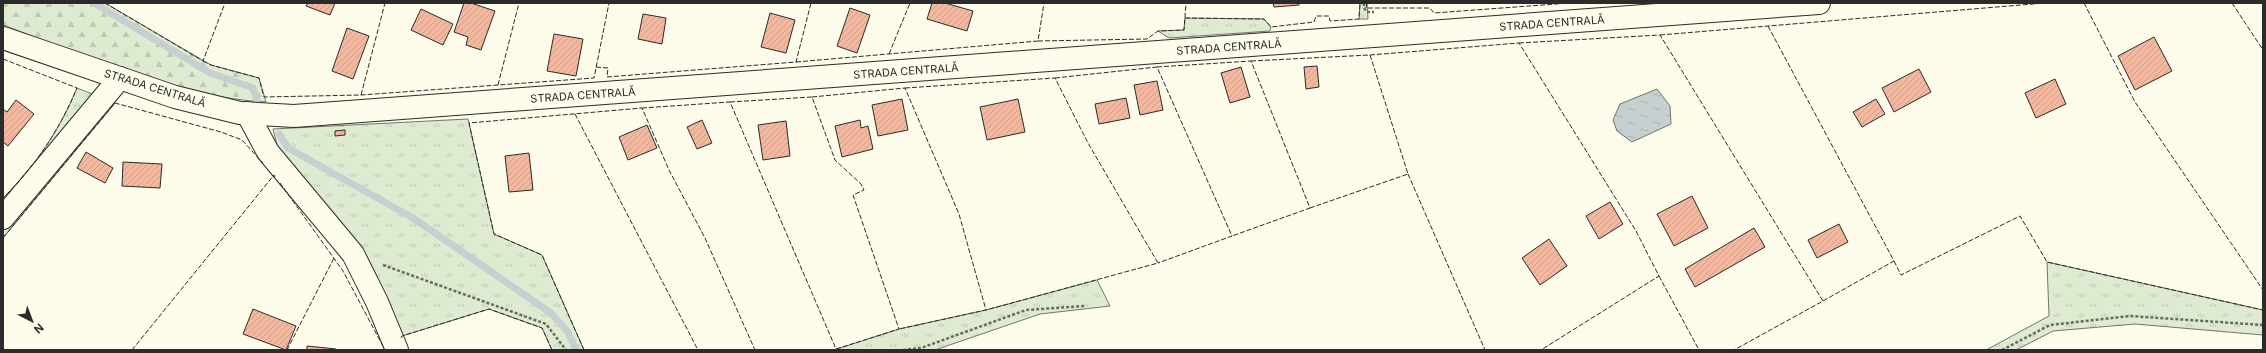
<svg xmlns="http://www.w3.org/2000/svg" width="2266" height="353" font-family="Inter,sans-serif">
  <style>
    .grass { fill: url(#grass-tufts); stroke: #74746e }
    .forest { fill: url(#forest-firs); stroke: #74746e }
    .water { fill: url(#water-ripples); stroke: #74746e }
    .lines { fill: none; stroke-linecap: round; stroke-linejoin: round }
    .stream { stroke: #c7d0d0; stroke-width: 7 }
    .building { fill: url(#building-hatch); stroke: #2b2b2b }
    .minor-casing { stroke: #2b2b2b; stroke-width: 24 }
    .path { stroke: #6a6964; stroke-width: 2.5; stroke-dasharray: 3 2; stroke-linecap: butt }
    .minor { stroke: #fdfbea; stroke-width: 22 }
    .fence { stroke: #2b2b2b; stroke-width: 1; stroke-dasharray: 5 2; stroke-linecap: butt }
    .labels { text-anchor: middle; stroke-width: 3; stroke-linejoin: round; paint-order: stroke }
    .street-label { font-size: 11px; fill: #2b2b2b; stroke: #fdfbea }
  </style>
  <defs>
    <pattern id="grass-tufts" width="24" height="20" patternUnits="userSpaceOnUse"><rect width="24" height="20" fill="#deebd1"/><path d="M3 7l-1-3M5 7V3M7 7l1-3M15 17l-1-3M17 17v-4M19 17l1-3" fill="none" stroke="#bfcab4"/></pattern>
    <pattern id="forest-firs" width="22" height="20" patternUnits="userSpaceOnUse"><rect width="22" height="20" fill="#deebd1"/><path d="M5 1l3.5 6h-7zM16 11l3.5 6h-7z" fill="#bfcab4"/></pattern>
    <pattern id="water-ripples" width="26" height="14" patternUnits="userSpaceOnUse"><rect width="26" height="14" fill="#c7d0d0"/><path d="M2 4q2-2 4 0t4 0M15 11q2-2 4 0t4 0" fill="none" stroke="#abb3b3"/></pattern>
    <pattern id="building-hatch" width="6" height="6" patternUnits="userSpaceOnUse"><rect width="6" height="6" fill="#f2b8a0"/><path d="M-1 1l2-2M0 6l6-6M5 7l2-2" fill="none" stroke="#d09e8a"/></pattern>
  </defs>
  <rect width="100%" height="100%" fill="#fdfbea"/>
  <g class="grass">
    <path d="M1360 3H1367L1368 19H1359Z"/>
    <path d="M1185 18 1264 19 1271 27 1270 31 1169 38 1158 31 1184 30Z"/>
    <path d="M77 88 115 103 3 238V198C35 167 60 129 77 88Z"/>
    <path d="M468 119 494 234 542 255 584 350H552L542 328 489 309 402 336 279 153 273 129Z"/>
    <path d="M2047 262 2263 310V335L2135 324 2053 331 2016 350H1986L2049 316Z"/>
    <path d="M1097 280 1110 306 1040 314 935 350H834L899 329 986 310Z"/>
  </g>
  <path class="forest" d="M3 3H105L211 65 259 78 266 102C179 98 85 55 3 25Z"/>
  <path class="water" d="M1657 89 1670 106 1671 124 1632 142 1617 131 1613 120 1620 104Z"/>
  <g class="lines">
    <g class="stream">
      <path d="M94 3 210 73 253 88 257 100"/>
      <path d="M279 134 288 148 413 218 551 313 568 332 576 350"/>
    </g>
  </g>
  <g class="building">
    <path d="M308 3H335L330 15 306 6Z"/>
    <path d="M464 3H471L495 11 481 50 466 45 468 37 454 32Z"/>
    <path d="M932 3H945L973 11 967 31 927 19Z"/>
    <path d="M1273 3H1299V5L1274 7Z"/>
    <path d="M850 8 870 15 857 53 837 46Z"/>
    <path d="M421 9 453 24 443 45 411 30Z"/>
    <path d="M770 13 795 20 786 53 761 47Z"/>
    <path d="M643 14 666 18 662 44 638 39Z"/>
    <path d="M347 28 369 36 353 79 332 71Z"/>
    <path d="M554 34 583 39 576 76 547 71Z"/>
    <path d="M2154 37 2172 71 2135 90 2118 56Z"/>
    <path d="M1317 66 1319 87 1306 89 1304 67Z"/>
    <path d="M1241 67 1250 97 1230 103 1221 73Z"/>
    <path d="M1919 69 1931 92 1894 112 1882 88Z"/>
    <path d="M2055 79 2066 104 2036 118 2025 93Z"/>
    <path d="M1157 81 1163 110 1140 115 1134 85Z"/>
    <path d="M1126 98 1130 118 1099 124 1095 104Z"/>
    <path d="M902 99 908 130 878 136 872 105Z"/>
    <path d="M1018 99 1025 132 987 140 980 107Z"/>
    <path d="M1876 99 1885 114 1862 127 1853 112Z"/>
    <path d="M16 100 34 114 8 146 3 142V109L7 112Z"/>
    <path d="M702 120 712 143 697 149 687 127Z"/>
    <path d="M860 120 861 128 868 126 873 149 842 157 835 126Z"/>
    <path d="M786 121 790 156 763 160 758 125Z"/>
    <path d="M647 125 657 148 628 160 619 137Z"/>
    <path d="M345 130V135L335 136V131Z"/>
    <path d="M86 152 113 168 105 183 77 168Z"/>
    <path d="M529 153 533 190 509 192 505 156Z"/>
    <path d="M123 162 162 164 160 188 122 186Z"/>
    <path d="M1692 196 1708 228 1674 246 1657 214Z"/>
    <path d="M1610 202 1623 224 1599 239 1586 216Z"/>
    <path d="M1839 224 1848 242 1817 258 1808 240Z"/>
    <path d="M1754 228 1765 247 1695 287 1685 269Z"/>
    <path d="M1549 239 1567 266 1540 285 1522 258Z"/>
    <path d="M253 309 296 326 286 350 243 334Z"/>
    <path d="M307 346 336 349V350H307Z"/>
  </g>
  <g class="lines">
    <defs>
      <g id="minor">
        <path d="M3 38 175 97 240 113 294 116 1819 3"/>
        <path d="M247 113 268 152 353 254 377 302 397 350"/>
        <path d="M3 218 120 78"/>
      </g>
    </defs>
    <use href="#minor" class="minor-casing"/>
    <g class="path">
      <path d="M1364 3V8L1367 12H1374"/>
      <path d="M383 265 546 324 566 350"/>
      <path d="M903 350 921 348 1026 310 1084 306"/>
      <path d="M2002 350 2050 325 2130 316 2263 325"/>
    </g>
    <use href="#minor" class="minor"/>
    <g class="fence">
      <path d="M105 3 203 61 225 3"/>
      <path d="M1367 3 1366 8H1430L1434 13 1570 3"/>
      <path d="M2084 3 2135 102 2263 290"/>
      <path d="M2232 3 2263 50"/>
      <path d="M1185 18 1264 19 1271 27 1314 22 1316 16H1329L1330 21 1359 19 1360 3"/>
      <path d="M1768 26 1894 261 1823 301"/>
      <path d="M1660 35 2045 3"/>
      <path d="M1038 41 1147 39 1158 31 1184 30 1186 3"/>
      <path d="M1519 43 1660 35 1823 301 1734 350"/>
      <path d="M889 54 910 3"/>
      <path d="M1370 55 1519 43 1636 231 1659 276 1541 350"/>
      <path d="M3 59 77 88C60 129 35 167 3 198"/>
      <path d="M203 61 211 65 259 78 264 97 361 95 594 78 609 3"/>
      <path d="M1251 61 1370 55 1408 174 1310 208"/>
      <path d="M796 62 1038 41 1044 3"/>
      <path d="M596 67 608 68 607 77 796 62 811 3"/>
      <path d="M1157 67 1251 61 1310 208 1232 236"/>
      <path d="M1055 78 1157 67 1232 236 1158 263"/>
      <path d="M498 85 519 3"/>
      <path d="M905 88 1055 78 1088 143 1158 263 986 310"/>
      <path d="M361 95 385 3"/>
      <path d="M812 97 905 88 959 214 986 310 899 329"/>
      <path d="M730 102 812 97 835 160 861 184 864 190 853 195 899 329 836 349"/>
      <path d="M642 108 730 102 836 349 834 350"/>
      <path d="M575 114 698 350"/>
      <path d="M1408 174 1485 350"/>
      <path d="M280 183 343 271 385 350"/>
      <path d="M3 238 115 103 221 132 242 140 263 163"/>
      <path d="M1894 261 1901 275 2020 216 2047 262 2263 310"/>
      <path d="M1659 276 1699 350"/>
      <path d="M401 338 402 336 489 309 542 328 552 350"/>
      <path d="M132 350 274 175 275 177"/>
      <path d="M287 350 334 258"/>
      <path d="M584 350 542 255 494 234 469 123 642 108 669 170 705 238 755 350"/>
    </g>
  </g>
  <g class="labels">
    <g class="street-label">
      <text transform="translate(1552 23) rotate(-4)" y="4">STRADA CENTRALĂ</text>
      <text transform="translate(1229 47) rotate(-4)" y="4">STRADA CENTRALĂ</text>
      <text transform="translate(906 71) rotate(-4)" y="4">STRADA CENTRALĂ</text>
      <text transform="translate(155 88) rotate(17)" y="4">STRADA CENTRALĂ</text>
      <text transform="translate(583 95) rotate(-4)" y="4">STRADA CENTRALĂ</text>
    </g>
  </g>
  <rect width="2266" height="353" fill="none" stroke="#2b2b2b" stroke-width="8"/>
  <g transform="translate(32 321) rotate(138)" stroke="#fdfbea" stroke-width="3" paint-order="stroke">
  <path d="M0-3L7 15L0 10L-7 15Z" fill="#2b2b2b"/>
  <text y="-6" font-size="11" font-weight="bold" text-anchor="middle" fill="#2b2b2b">N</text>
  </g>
</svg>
